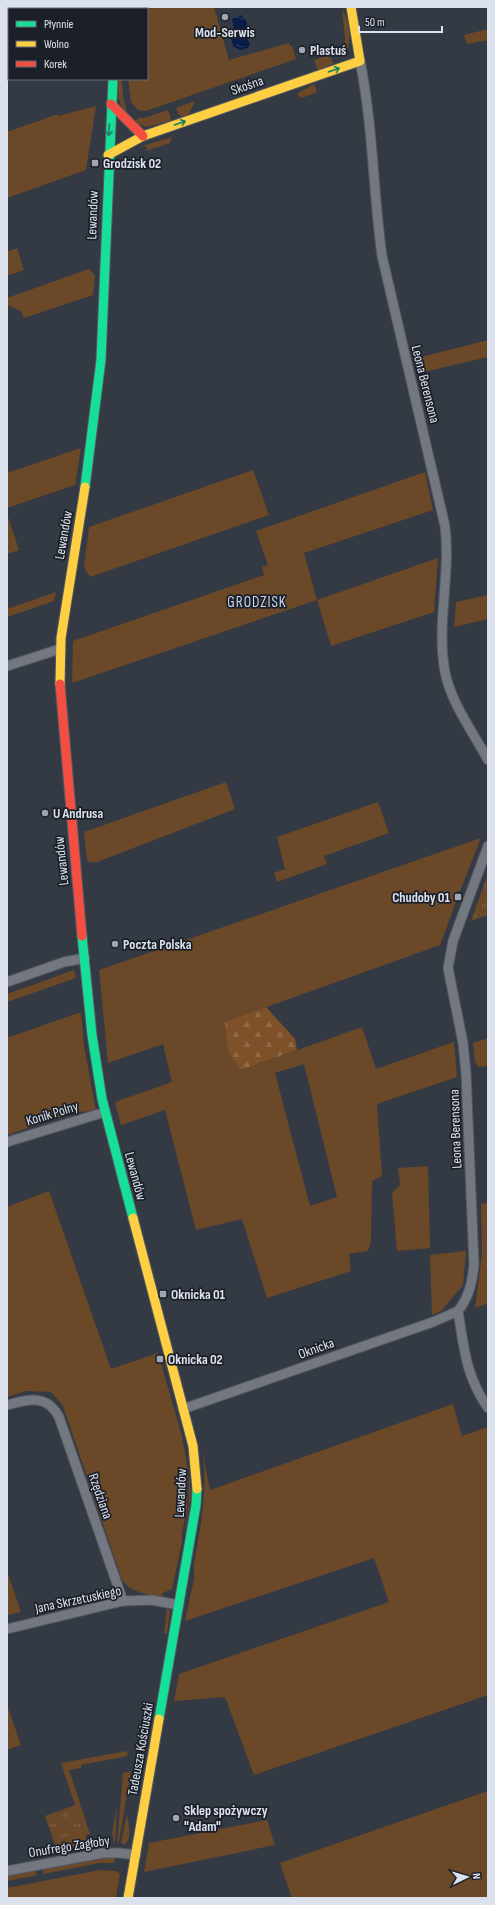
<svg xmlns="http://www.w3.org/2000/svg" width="495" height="1905" font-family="'Sofia Sans Condensed',sans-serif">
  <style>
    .green { fill: #6b4827; fill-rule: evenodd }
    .forest { fill: url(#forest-firs) }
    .park { fill: url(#park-tufts) }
    .water { fill: url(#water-ripples) }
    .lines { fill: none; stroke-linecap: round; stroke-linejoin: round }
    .street-casing { stroke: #535861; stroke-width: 11 }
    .fast-casing { stroke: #535861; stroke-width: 11 }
    .slow-casing { stroke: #535861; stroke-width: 11 }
    .jam-casing { stroke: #535861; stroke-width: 11 }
    .street { stroke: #737780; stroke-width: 9 }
    .fast { stroke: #16e098; stroke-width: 9 }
    .slow { stroke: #ffcf43; stroke-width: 9 }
    .jam { stroke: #f24e42; stroke-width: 9 }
    .oneway { stroke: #188060 }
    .poi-dot { fill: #a1a7b2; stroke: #1b1f28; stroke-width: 1.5 }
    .labels { text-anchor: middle; stroke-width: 3.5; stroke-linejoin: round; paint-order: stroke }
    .poi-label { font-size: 14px; font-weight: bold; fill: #dbe2ed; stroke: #1b1f28; text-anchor: start }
    .street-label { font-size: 14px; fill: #dbe2ed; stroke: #1b1f28 }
    .neighbourhood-label { font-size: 15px; letter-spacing: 1px; fill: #cbd8ee; stroke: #1b1f28 }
  </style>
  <defs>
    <pattern id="forest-firs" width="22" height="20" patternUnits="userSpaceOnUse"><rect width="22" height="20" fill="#7e5128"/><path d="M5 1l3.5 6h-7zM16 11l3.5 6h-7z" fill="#906a48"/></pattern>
    <pattern id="park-tufts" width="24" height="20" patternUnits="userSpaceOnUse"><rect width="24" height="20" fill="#6b4827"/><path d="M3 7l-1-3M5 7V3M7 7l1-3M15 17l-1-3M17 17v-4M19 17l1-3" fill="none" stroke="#806247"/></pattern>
    <pattern id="water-ripples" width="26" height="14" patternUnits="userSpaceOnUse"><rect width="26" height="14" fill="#091d49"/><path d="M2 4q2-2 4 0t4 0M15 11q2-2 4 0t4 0" fill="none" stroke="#2c3e64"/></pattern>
  </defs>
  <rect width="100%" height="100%" fill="#343a44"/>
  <g class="green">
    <path d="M7 7H52L53 9H9V69L7 70Z"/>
    <path d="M131 7H214L229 60 289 43 290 46H292L296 59 146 111 138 110 131 102 128 79H147V9H131Z"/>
    <path d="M342 10C351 21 352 47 344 58L345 38Z"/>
    <path d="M488 29V40L467 44 464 35Z"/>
    <path d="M327 56 331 58 333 64 318 70 314 60Z"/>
    <path d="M118 79H122L123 97 127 112C117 104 118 91 118 79Z"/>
    <path d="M314 84 317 92 302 98 298 95V93Z"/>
    <path d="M195 101 189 114 182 117 179 115 176 108Z"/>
    <path d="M96 106 86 170 7 198V132L58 114V116Z"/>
    <path d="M168 110 171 118 170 121 147 127 134 123 138 118H144Z"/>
    <path d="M172 137 170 143 146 151 147 147 142 146Z"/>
    <path d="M17 248 24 270 7 276V252Z"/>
    <path d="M89 269 95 276 93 295 24 318 21 311 7 305V298Z"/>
    <path d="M488 340V357L424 372 421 357Z"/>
    <path d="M81 448 75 485 7 508V473Z"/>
    <path d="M253 470 269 515 90 577 84 567 89 527Z"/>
    <path d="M425 472 433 510 304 553 317 600 438 558 434 612 331 646 317 600 72 683 73 641 264 575 262 567 268 565 256 531Z"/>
    <path d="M7 514 19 550 7 554Z"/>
    <path d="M56 592 54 601 7 617V609Z"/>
    <path d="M488 595V619L454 627 456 602Z"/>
    <path d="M226 782 235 809 97 862H89L87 860 84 832Z"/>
    <path d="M378 802 389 833 324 856 327 864 277 882 274 873 285 869 277 837Z"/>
    <path d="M481 838 460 891H458L454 901 456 902 440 945 225 1022 241 1070 362 1027 376 1069 454 1042 457 1077 377 1104 382 1176 372 1181 371 1241 368 1251 349 1254 351 1271 267 1298 242 1219 196 1230 165 1110 121 1125 115 1102 172 1082 163 1044 108 1063 99 970ZM304 1064 337 1197 310 1206 275 1073Z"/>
    <path d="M74 970 76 978 7 1002V994Z"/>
    <path d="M81 1012 84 1046 96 1111 74 1112 7 1135V1038Z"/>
    <path d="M488 1038V1066L479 1067 475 1062 473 1043Z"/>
    <path d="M428 1166 430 1248 397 1251 392 1193 400 1185 398 1168Z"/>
    <path d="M49 1191 111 1369 158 1353 182 1436 188 1470 187 1508 182 1533V1542L172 1589 163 1593 162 1597C147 1594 132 1593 122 1580L63 1406 51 1392 26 1391 7 1397V1207Z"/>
    <path d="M488 1202V1303L475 1308 482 1254 481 1204Z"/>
    <path d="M466 1251 463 1285 441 1311 432 1315 430 1255Z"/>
    <path d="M453 1404 462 1436 488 1427V1695L254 1775 225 1697 174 1701 179 1674 389 1602 374 1558 185 1621C188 1607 191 1593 194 1579 195 1574 193 1569 194 1564 201 1522 209 1488 201 1445L210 1490Z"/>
    <path d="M189 1473 191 1497 184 1538 189 1502Z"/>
    <path d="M7 1571 21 1612 7 1615Z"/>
    <path d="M167 1608 170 1611 167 1634 164 1633Z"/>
    <path d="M7 1705 21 1745 7 1750Z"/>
    <path d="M127 1751 128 1755 123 1757 81 1765V1768L69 1770 90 1834 85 1835 61 1763Z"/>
    <path d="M131 1771 119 1841 117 1843 123 1773Z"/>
    <path d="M488 1791V1898H292L280 1863Z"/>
    <path d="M117 1806 115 1844 112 1834Z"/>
    <path d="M127 1814C128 1824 134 1839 123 1845L121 1842Z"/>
    <path d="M267 1820 275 1845 144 1872 149 1843Z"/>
    <path d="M108 1858H115L114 1863H99L43 1874V1869Z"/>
    <path d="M100 1870 116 1871 120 1874 116 1898H7V1888Z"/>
    <path d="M35 1871 37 1875 7 1881V1876Z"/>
  </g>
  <path class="forest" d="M266 1007 295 1039 297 1050 241 1070 228 1051 225 1022Z"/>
  <g class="park">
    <path d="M488 874V915L471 921Z"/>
    <path d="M75 1805 89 1846 58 1853 45 1816Z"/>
  </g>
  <path class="water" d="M241 15 247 22 246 37 250 44 248 48 240 50 233 46 230 33 234 30 232 19Z"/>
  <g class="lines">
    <defs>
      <g id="street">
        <path d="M360 61C373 125 373 191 382 256L445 526C451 574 436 625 445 672 451 703 473 732 488 760"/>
        <path d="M7 666 60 649"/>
        <path d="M488 846 453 941 448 968 463 1043 466 1073 474 1265C472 1283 469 1297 458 1311 464 1348 466 1377 488 1408"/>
        <path d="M7 982 64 962 85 958"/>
        <path d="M7 1142 105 1112"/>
        <path d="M7 1405C28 1399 47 1394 59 1417L123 1601"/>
        <path d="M183 1409 433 1322 458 1311"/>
        <path d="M7 1629 123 1601 152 1600 179 1605"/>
        <path d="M7 1871 103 1853H119L136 1855"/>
      </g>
      <g id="fast">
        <path d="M116 7V9"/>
        <path d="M85 487 101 360 113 79"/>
        <path d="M82 936 92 1035 102 1099 133 1218"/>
        <path d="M159 1719 196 1505 197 1489"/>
      </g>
      <g id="slow">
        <path d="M108 155 143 136 360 61 351 7"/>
        <path d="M60 684 61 638 85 487"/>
        <path d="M133 1218 193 1446 197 1489"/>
        <path d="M128 1898 159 1719"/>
      </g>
      <g id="jam">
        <path d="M111 104 143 136"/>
        <path d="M60 684 82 936"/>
      </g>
    </defs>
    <use href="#street" class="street-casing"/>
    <use href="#fast" class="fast-casing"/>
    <use href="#slow" class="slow-casing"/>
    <use href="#jam" class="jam-casing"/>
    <use href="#street" class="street"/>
    <use href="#fast" class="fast"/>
    <use href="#slow" class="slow"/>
    <use href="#jam" class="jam"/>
  </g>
  <defs><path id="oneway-shaft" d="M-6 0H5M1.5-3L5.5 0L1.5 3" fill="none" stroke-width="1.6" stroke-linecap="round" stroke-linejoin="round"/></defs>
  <g class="oneway">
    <use href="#oneway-shaft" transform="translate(334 70) rotate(-19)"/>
    <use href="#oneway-shaft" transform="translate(180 123) rotate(-19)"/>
    <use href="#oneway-shaft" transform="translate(109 130) rotate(93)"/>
  </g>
  <g class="poi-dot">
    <circle cx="225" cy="17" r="4"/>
    <circle cx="302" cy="50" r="4"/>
    <rect x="91" y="159" width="8" height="8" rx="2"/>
    <circle cx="45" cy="813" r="4"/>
    <rect x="454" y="893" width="8" height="8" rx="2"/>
    <circle cx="115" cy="944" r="4"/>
    <rect x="159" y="1290" width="8" height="8" rx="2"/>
    <rect x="156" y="1355" width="8" height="8" rx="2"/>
    <circle cx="176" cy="1818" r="4"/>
  </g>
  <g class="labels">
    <g class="poi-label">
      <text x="225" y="37" text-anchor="middle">Mod-Serwis</text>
      <text x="310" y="55">Plastuś</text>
      <text x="103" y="168">Grodzisk 02</text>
      <text x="53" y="818">U Andrusa</text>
      <text x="450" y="902" text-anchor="end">Chudoby 01</text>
      <text x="123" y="949">Poczta Polska</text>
      <text x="171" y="1299">Oknicka 01</text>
      <text x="168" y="1364">Oknicka 02</text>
      <text x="184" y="1815">Sklep spożywczy<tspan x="184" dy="16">"Adam"</tspan></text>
    </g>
    <g class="street-label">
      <text transform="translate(247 85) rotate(-19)" y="5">Skośna</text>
      <text transform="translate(92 215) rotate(-88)" y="5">Lewandów</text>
      <text transform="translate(426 384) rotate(76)" y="5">Leona Berensona</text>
      <text transform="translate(63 535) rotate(-80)" y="5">Lewandów</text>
      <text transform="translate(61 861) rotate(-96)" y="5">Lewandów</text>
      <text transform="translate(52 1113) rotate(-17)" y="5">Konik Polny</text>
      <text transform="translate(455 1129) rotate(-92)" y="5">Leona Berensona</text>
      <text transform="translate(136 1176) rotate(75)" y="5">Lewandów</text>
      <text transform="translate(316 1348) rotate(-20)" y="5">Oknicka</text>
      <text transform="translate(180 1493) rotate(-87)" y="5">Lewandów</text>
      <text transform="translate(101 1496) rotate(71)" y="5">Rzędziana</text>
      <text transform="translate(78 1599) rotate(-12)" y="5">Jana Skrzetuskiego</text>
      <text transform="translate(140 1749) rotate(-80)" y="5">Tadeusza Kościuszki</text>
      <text transform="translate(69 1846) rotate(-9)" y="5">Onufrego Zagłoby</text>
    </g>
    <g class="neighbourhood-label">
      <text x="257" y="607">GRODZISK</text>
    </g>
  </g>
  <rect width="495" height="1905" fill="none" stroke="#dbe2ed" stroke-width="16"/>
  <rect x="8" y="8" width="140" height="72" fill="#1b1f28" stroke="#686d77"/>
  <rect x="16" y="21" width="20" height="6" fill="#16e098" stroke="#686d77"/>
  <text x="44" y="28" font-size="12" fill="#dbe2ed">Płynnie</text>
  <rect x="16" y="41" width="20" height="6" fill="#ffcf43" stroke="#686d77"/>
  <text x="44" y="48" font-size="12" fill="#dbe2ed">Wolno</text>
  <rect x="16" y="61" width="20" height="6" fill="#f24e42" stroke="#686d77"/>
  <text x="44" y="68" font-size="12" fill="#dbe2ed">Korek</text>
  <g transform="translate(467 1877) rotate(85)" stroke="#1b1f28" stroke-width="3" paint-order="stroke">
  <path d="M0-3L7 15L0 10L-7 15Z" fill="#dbe2ed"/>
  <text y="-6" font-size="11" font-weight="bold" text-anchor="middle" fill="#dbe2ed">N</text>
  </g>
  <path d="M359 26v6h83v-6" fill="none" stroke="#dbe2ed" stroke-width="2"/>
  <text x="365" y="26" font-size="12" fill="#dbe2ed" stroke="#1b1f28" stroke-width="3" paint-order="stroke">50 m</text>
</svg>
